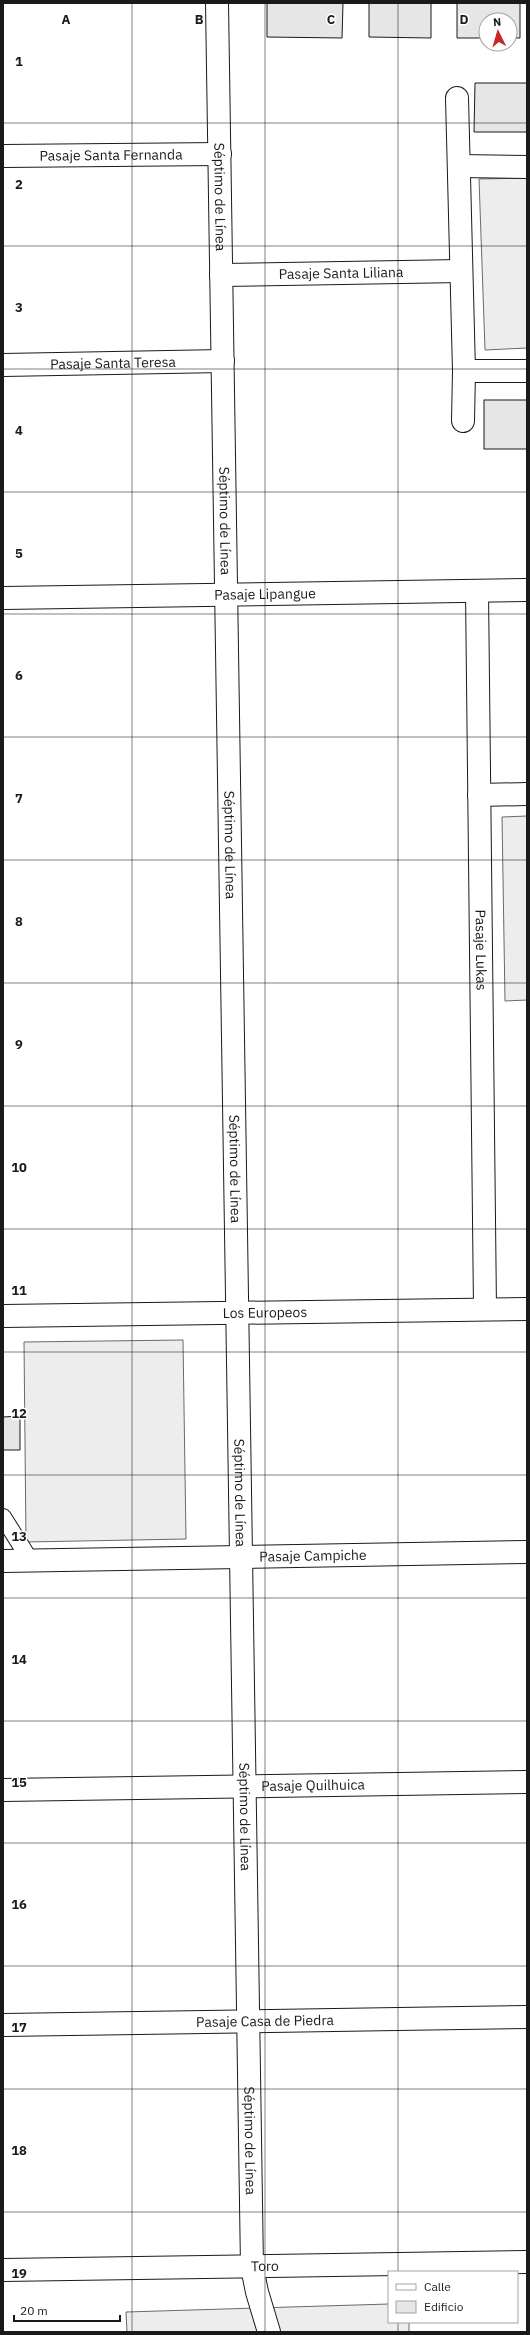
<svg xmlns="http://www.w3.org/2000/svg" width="530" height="2335" font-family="'IBM Plex Sans',sans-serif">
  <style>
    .built { fill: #ededed; stroke: #6a6a6a }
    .building { fill: #e6e6e6; stroke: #1a1a1a }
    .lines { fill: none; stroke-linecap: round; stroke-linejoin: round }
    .service-casing { stroke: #1a1a1a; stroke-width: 18 }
    .minor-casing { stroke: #1a1a1a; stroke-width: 24 }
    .service { stroke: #fff; stroke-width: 16 }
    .minor { stroke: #fff; stroke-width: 22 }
    .grid { fill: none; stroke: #1a1a1a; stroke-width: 1; stroke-opacity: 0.55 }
    .labels { text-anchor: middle; stroke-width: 3; stroke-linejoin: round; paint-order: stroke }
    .street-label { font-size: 14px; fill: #1a1a1a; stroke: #fff }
    .grid-label { font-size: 13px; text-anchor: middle; font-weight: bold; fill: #1a1a1a; stroke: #fff; stroke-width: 3; stroke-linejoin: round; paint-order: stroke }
  </style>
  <rect width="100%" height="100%" fill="#fff"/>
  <g class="built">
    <path d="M527 178V348L485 350 479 179Z"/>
    <path d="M527 816V1000L505 1001 502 817Z"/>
    <path d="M183 1340 186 1539 26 1542 24 1342Z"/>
    <path d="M389 2304V2322H409V2332H127L126 2312Z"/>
  </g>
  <g class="building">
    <path d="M267 3H343L342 38 267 37Z"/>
    <path d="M369 3H431V38L369 37Z"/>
    <path d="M457 3H520V38H510V20H486V38H457Z"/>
    <path d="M475 83H527V132H474Z"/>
    <rect x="484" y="400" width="43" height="49"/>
    <path d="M20 1416V1450H3V1417Z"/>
  </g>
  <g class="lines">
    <defs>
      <path id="service" d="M3 1517 30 1560"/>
      <g id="minor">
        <path id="s1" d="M217 3 252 2267 257 2292 269 2332"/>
        <path d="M457 98 464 371 463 421"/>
        <path id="s2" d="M3 156 220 154"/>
        <path d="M460 166 527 167"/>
        <path id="s3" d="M221 275 461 271"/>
        <path id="s4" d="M3 365 223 361"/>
        <path d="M464 371H527"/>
        <path id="s5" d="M477 591 485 1309"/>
        <path id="s6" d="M3 598 527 590"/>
        <path d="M479 795 527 794"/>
        <path id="s7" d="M3 1316 527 1309"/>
        <path id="s8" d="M3 1561 527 1552"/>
        <path id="s9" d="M3 1790 527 1782"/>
        <path id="s10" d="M3 2025 527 2017"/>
        <path id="s11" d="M3 2270 527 2262"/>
      </g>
    </defs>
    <use href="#service" class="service-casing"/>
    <use href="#minor" class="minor-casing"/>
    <use href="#service" class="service"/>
    <use href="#minor" class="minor"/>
  </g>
  <path class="grid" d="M132 3V2332M265 3V2332M398 3V2272M3 123H527M3 246H527M3 369H527M3 492H527M3 614H527M3 737H527M3 860H527M3 983H527M3 1106H527M3 1229H527M3 1352H527M3 1475H527M3 1598H527M3 1721H527M3 1843H527M3 1966H527M3 2089H527M3 2212H527M398 2322V2332"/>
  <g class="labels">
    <g class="street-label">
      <text dy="5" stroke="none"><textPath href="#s2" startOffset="108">Pasaje Santa Fernanda</textPath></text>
      <text dy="5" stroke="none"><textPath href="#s1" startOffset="194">Séptimo de Línea</textPath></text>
      <text dy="5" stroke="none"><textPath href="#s3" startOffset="120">Pasaje Santa Liliana</textPath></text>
      <text dy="5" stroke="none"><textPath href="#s4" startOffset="110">Pasaje Santa Teresa</textPath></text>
      <text dy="5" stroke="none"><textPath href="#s1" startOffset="518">Séptimo de Línea</textPath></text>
      <text dy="5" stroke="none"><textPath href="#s6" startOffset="262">Pasaje Lipangue</textPath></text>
      <text dy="5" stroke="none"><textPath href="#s1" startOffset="842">Séptimo de Línea</textPath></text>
      <text dy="5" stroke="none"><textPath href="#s5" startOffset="359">Pasaje Lukas</textPath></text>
      <text dy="5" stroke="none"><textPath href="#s1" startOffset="1166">Séptimo de Línea</textPath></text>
      <text dy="5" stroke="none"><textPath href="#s7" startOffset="262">Los Europeos</textPath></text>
      <text dy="5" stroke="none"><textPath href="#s1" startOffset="1490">Séptimo de Línea</textPath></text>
      <text dy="5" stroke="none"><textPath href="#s8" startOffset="310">Pasaje Campiche</textPath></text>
      <text dy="5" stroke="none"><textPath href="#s9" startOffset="310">Pasaje Quilhuica</textPath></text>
      <text dy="5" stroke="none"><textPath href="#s1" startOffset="1814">Séptimo de Línea</textPath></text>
      <text dy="5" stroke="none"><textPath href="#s10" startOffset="262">Pasaje Casa de Piedra</textPath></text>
      <text dy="5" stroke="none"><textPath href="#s1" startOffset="2138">Séptimo de Línea</textPath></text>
      <text dy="5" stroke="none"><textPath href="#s11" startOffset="262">Toro</textPath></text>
    </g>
  </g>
  <g class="grid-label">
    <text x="66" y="24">A</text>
    <text x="199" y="24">B</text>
    <text x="331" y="24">C</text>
    <text x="464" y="24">D</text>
    <text x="19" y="66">1</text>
    <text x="19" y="189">2</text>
    <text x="19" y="312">3</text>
    <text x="19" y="435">4</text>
    <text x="19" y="558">5</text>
    <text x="19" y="680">6</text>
    <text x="19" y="803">7</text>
    <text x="19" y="926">8</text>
    <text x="19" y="1049">9</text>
    <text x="19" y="1172">10</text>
    <text x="19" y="1295">11</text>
    <text x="19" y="1418">12</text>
    <text x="19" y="1541">13</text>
    <text x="19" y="1664">14</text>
    <text x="19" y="1787">15</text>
    <text x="19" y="1909">16</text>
    <text x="19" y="2032">17</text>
    <text x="19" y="2155">18</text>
    <text x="19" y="2278">19</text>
  </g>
  <rect width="530" height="2335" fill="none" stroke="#1a1a1a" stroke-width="8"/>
  <rect x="388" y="2271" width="130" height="52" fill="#ffffff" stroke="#a3a3a3"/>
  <rect x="396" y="2284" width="20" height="6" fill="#ffffff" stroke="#a3a3a3"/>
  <text x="424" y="2291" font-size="12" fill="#1a1a1a">Calle</text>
  <rect x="396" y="2301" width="20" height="12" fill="#e6e6e6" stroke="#a3a3a3"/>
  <text x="424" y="2311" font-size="12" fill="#1a1a1a">Edificio</text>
  <g transform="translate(498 32) rotate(355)"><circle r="19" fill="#ffffff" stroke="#a3a3a3"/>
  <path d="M0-3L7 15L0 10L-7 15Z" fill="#c62828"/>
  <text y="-6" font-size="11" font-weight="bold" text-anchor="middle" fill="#1a1a1a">N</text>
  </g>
  <path d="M14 2315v6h106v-6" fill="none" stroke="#1a1a1a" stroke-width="2"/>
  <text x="20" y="2315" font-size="12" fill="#1a1a1a" stroke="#ffffff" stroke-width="3" paint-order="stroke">20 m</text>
</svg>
